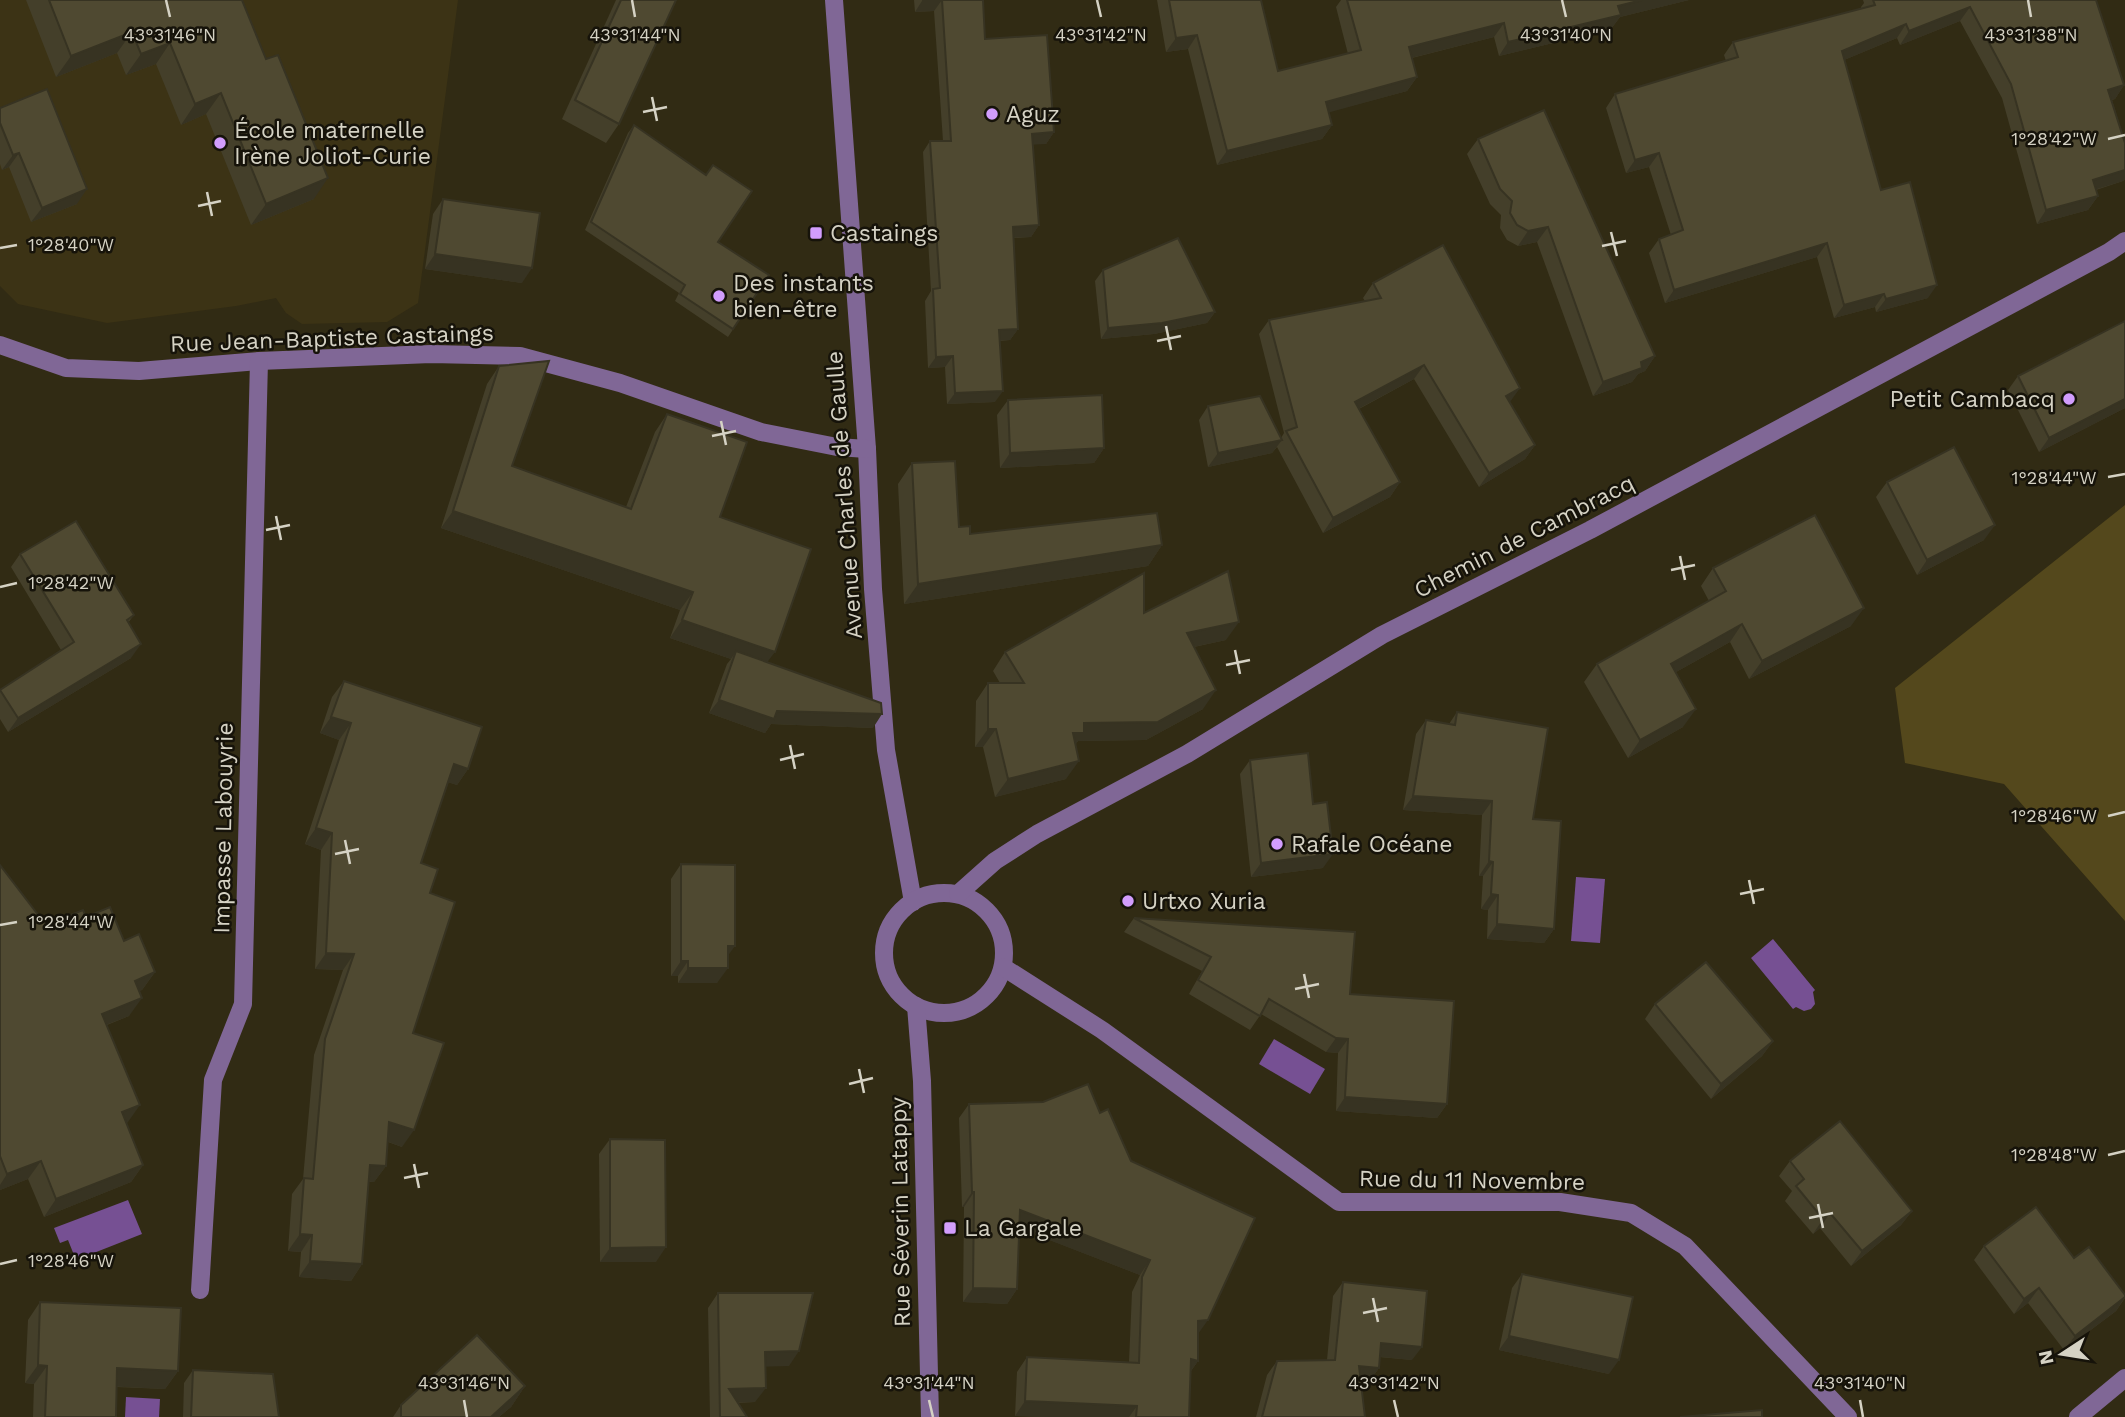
<svg xmlns="http://www.w3.org/2000/svg" width="2125" height="1417" font-family="'Work Sans',sans-serif">
  <style>
    .built { fill: #3c3315 }
    .green { fill: #54481c }
    .water { fill: #765093 }
    .lines { fill: none; stroke-linecap: round; stroke-linejoin: round }
    .minor { stroke: #806796; stroke-width: 18 }
    .wall { fill: #443f2a }
    .shaded-wall { fill: #373322 }
    .building { fill: #4f4931; stroke: #373322; stroke-width: 2 }
    .ticks { fill: none; stroke: #d5d2c4; stroke-width: 2.5 }
    .poi-dot { fill: #d29dfd; stroke: #16130a; stroke-width: 2.5 }
    .labels { text-anchor: middle; stroke-width: 5; stroke-linejoin: round; paint-order: stroke }
    .poi-label { font-size: 23px; fill: #d5d2c4; stroke: #16130a; text-anchor: start }
    .street-label { font-size: 23px; fill: #d5d2c4; stroke: #16130a }
    .ticks-label { font-size: 18px; text-anchor: middle; fill: #d5d2c4; stroke: #16130a; stroke-width: 5; stroke-linejoin: round; paint-order: stroke }
  </style>
  <rect width="100%" height="100%" fill="#312b14"/>
  <path class="built" d="M0 0H458L418 303 387 322 302 324 286 313 276 298 236 306 107 323 18 304 0 286Z"/>
  <path class="green" d="M2125 505V921L2004 784 1905 763 1895 688Z"/>
  <g class="water">
    <path d="M1576 877 1605 879 1600 943 1571 941Z"/>
    <path d="M1773 939 1815 990 1813 992 1815 1004 1811 1009 1804 1011 1796 1007 1793 1009 1751 958Z"/>
    <path d="M1274 1039 1325 1069 1310 1094 1259 1064Z"/>
    <path d="M128 1200 142 1234 76 1260 68 1240 60 1243 54 1228Z"/>
    <path d="M126 1397 160 1399 159 1417H125Z"/>
  </g>
  <g class="lines">
    <g class="minor">
      <path d="M834 0 867 449 873 589 886 750 913 902"/>
      <path d="M0 345 66 368 139 371 259 361 431 354 520 356 620 383 761 432 837 447 867 449"/>
      <circle cx="944" cy="953" r="60"/>
      <path d="M958 894 995 861 1037 834 1187 754 1382 635 1590 530 2109 252 2125 241"/>
      <path d="M1003 967 1102 1030 1339 1202H1560L1631 1213 1685 1246 1848 1417"/>
      <path d="M916 1006 922 1081 930 1417"/>
      <path d="M200 1290 213 1080 243 1004 259 361"/>
      <path d="M2078 1417 2125 1378"/>
    </g>
  </g>
  <g class="wall">
    <path d="M26 0H242L314 199 251 225 206 114 181 125 156 64 126 75 117 53 56 77Z"/>
    <path d="M616 0H676L619 124 606 143 562 119Z"/>
    <path d="M914 0H983L985 39 1054 132 1046 144H1033L1039 225 1031 237 1014 238 1018 329 1010 340 1000 341 995 402 947 404 945 367 928 368 925 301 931 291 923 152 930 141H943L934 11 915 12Z"/>
    <path d="M1157 0H1261L1278 71 1348 54 1336 7 1341 0H1689L1620 17 1611 29 1499 56 1494 37 1412 58 1417 77 1407 91 1328 112 1332 125 1322 139 1217 165 1188 49 1166 52Z"/>
    <path d="M1863 0H2096L2124 85 2115 99 2112 100 2125 143V179L2123 181 2096 190 2098 196 2088 210 2037 224 2002 98 1960 21 1900 45 1897 38 1844 60 1881 190 1928 298 1876 312 1875 307 1834 318 1817 257 1665 303 1649 253 1659 239 1671 235 1649 167 1626 173 1606 108 1615 94 1726 61 1724 55 1733 42 1861 9V7L1864 3Z"/>
    <path d="M0 108 77 204 31 222 9 167 2 170 0 164Z"/>
    <path d="M634 125 718 242 769 275 728 337 675 301 679 293 585 230 628 133Z"/>
    <path d="M1478 139 1655 356 1645 371 1638 374 1632 382 1593 396 1537 242 1518 246 1507 240 1500 228 1501 215 1490 204 1467 154Z"/>
    <path d="M443 199 522 283 425 269 433 214Z"/>
    <path d="M1103 270 1215 312 1207 323 1154 334 1101 339 1095 281Z"/>
    <path d="M1373 283 1510 403 1535 445 1525 459 1479 487 1414 379 1359 409 1400 482 1390 497 1323 533 1277 447 1272 453 1208 467 1199 420 1208 406 1281 438 1284 433 1259 334 1269 320 1365 301 1363 298Z"/>
    <path d="M2125 321V408L2039 452 2008 390 2018 376Z"/>
    <path d="M499 366 512 466 626 507 655 432 667 414 720 517 767 662 873 728 771 724 765 733 709 713 727 664 731 659 670 638 680 610 441 528 487 384Z"/>
    <path d="M1008 400 1104 448 1094 463 1000 468 997 415Z"/>
    <path d="M912 463 959 527 970 534 1162 545 1148 566 904 604 898 484Z"/>
    <path d="M1887 482 1984 540 1917 575 1876 497Z"/>
    <path d="M20 554 134 615 128 623 131 658 8 732 0 719V690L61 650 11 567Z"/>
    <path d="M1713 568 1851 626 1749 679 1730 642 1676 672 1683 727 1628 758 1584 682 1597 664 1709 601 1701 586Z"/>
    <path d="M1144 613 1226 640 1194 647 1203 709 1146 740 1078 741 1075 745 1066 779 995 797 983 747H975L976 701 988 683H1000L993 671 1005 652Z"/>
    <path d="M344 681 468 769 457 785 448 782 421 863 430 893 413 1033 402 1147 388 1142 386 1166 374 1182H369L362 1264 351 1281 299 1277 301 1252 288 1251 292 1194 303 1179 314 1055 343 970 315 969 321 850 305 844 339 740 320 733 332 697Z"/>
    <path d="M1457 712 1533 819 1554 929 1544 943 1487 939 1488 910 1481 909 1483 876H1479L1482 815 1403 810 1416 734 1426 720 1449 724Z"/>
    <path d="M1250 760 1313 804 1323 868 1251 877 1240 774Z"/>
    <path d="M681 864 728 955 717 983H678V976H671V879Z"/>
    <path d="M0 865 46 925 86 917 124 941 155 972 142 990 139 991 129 1016 107 1025 128 1122 126 1123 143 1165 131 1182 44 1217 28 1179 0 1190Z"/>
    <path d="M1134 918 1350 994 1447 1104 1437 1118 1336 1111 1338 1053 1326 1052 1261 1014 1250 1030 1189 994 1202 971 1124 932Z"/>
    <path d="M1655 1004 1773 1041 1762 1056 1711 1099 1645 1019Z"/>
    <path d="M969 1104 1100 1113 1198 1334V1361L1191 1371 1189 1417H1050L1015 1416 1017 1372 1027 1357 1129 1362 1132 1292 1140 1275 1019 1228 1017 1289 1007 1304 963 1302 964 1207H962L959 1118Z"/>
    <path d="M610 1139 656 1262H600L599 1154Z"/>
    <path d="M1790 1161 1912 1211 1901 1225 1851 1266 1820 1228 1813 1234 1785 1201 1792 1191 1779 1176Z"/>
    <path d="M1984 1246 2074 1258 2125 1298 2116 1311 2064 1350 2028 1303 2014 1314 1974 1260Z"/>
    <path d="M1522 1274 1609 1374 1499 1350 1512 1288Z"/>
    <path d="M1343 1282 1412 1360 1379 1357V1368L1369 1382 1361 1381 1365 1417H1256L1267 1375 1277 1361 1327 1360 1333 1296Z"/>
    <path d="M718 1293 789 1366H765L755 1402 738 1403 747 1417H710L708 1308Z"/>
    <path d="M40 1302 178 1371 165 1389 117 1387 116 1417H33L34 1384 25 1383 28 1320Z"/>
    <path d="M193 1370 279 1417H183L184 1383Z"/>
    <path d="M525 1386 511 1407 499 1417H393L401 1405Z"/>
  </g>
  <g class="shaded-wall">
    <path d="M942 0 934 11 915 12 922 1Z"/>
    <path d="M1642 0H1689L1620 17 1611 29 1499 56 1508 42 1618 6Z"/>
    <path d="M1970 7 1960 21 1900 45 1909 31Z"/>
    <path d="M1504 23 1494 37 1399 61 1409 47Z"/>
    <path d="M1906 24 1897 38 1832 65 1842 51Z"/>
    <path d="M132 32 117 53 56 77 71 56Z"/>
    <path d="M1197 35 1188 49 1166 52 1176 38Z"/>
    <path d="M170 43 156 64 126 75 141 54Z"/>
    <path d="M1417 77 1407 91 1316 116 1326 102Z"/>
    <path d="M2124 85 2115 99 2099 103 2108 90Z"/>
    <path d="M221 93 206 114 181 125 195 104Z"/>
    <path d="M1332 125 1322 139 1217 165 1227 151Z"/>
    <path d="M1054 132 1046 144 1025 145 1032 134Z"/>
    <path d="M19 153 9 167 2 170 13 155Z"/>
    <path d="M1659 153 1649 167 1626 173 1635 160Z"/>
    <path d="M2125 170V179L2123 181 2084 193 2093 180Z"/>
    <path d="M328 178 314 199 251 225 266 204Z"/>
    <path d="M87 189 77 204 31 222 42 208Z"/>
    <path d="M2098 196 2088 210 2037 224 2046 210Z"/>
    <path d="M1039 225 1031 237 1006 238 1013 227Z"/>
    <path d="M1548 227 1537 242 1518 246 1528 231Z"/>
    <path d="M1827 243 1817 257 1665 303 1674 290Z"/>
    <path d="M435 254 532 268 522 283 425 269Z"/>
    <path d="M1937 285 1928 298 1876 312 1886 299Z"/>
    <path d="M1884 294 1875 307 1834 318 1844 305Z"/>
    <path d="M1215 312 1207 323 1154 334 1101 339 1108 328Z"/>
    <path d="M1018 329 1010 340 991 341 999 330Z"/>
    <path d="M953 356 945 367 928 368 936 357Z"/>
    <path d="M1655 356 1645 371 1638 374 1632 382 1593 396 1603 382 1641 362Z"/>
    <path d="M1424 365 1414 379 1345 416 1355 402Z"/>
    <path d="M1520 388 1510 402 1496 411 1506 396Z"/>
    <path d="M1003 391 995 402 947 404 955 393Z"/>
    <path d="M2125 399V408L2039 452 2049 438Z"/>
    <path d="M1282 440 1272 453 1208 467 1218 453Z"/>
    <path d="M1535 445 1525 459 1479 487 1489 473Z"/>
    <path d="M1104 448 1094 463 1000 468 1010 453Z"/>
    <path d="M1400 482 1390 497 1323 533 1333 518Z"/>
    <path d="M453 511 693 592 680 610 441 528Z"/>
    <path d="M1995 525 1984 540 1917 575 1927 560Z"/>
    <path d="M1162 545 1148 566 904 604 918 584Z"/>
    <path d="M1864 608 1851 626 1749 679 1762 661Z"/>
    <path d="M682 620 775 652 762 669 736 651 731 659 670 638Z"/>
    <path d="M1239 622 1226 640 1174 651 1187 633Z"/>
    <path d="M1742 624 1730 642 1658 682 1671 664Z"/>
    <path d="M141 644 131 658 8 732 18 718Z"/>
    <path d="M1216 690 1203 709 1146 740 1078 741 1071 751 1073 733 1084 723Z"/>
    <path d="M719 700 882 714 873 728 771 724 765 733 709 713Z"/>
    <path d="M1696 709 1683 727 1628 758 1640 740Z"/>
    <path d="M331 717 351 723 339 740 320 733Z"/>
    <path d="M988 729H996L983 747H975Z"/>
    <path d="M1079 761 1066 779 995 797 1008 779Z"/>
    <path d="M454 764 468 769 457 785 443 781Z"/>
    <path d="M1413 796 1492 801 1482 815 1403 810Z"/>
    <path d="M316 828 332 833 321 850 305 844Z"/>
    <path d="M1333 854 1323 868 1251 877 1261 863Z"/>
    <path d="M1489 861 1493 862 1483 876H1479Z"/>
    <path d="M1491 894 1498 895 1488 910 1481 909Z"/>
    <path d="M1497 924 1554 929 1544 943 1487 939Z"/>
    <path d="M728 946H735L724 961Z"/>
    <path d="M326 953 354 954 343 970 315 969Z"/>
    <path d="M681 961H688L678 976H671Z"/>
    <path d="M688 968H728L717 983H678Z"/>
    <path d="M155 972 142 990 122 998 135 981Z"/>
    <path d="M142 998 129 1016 90 1031 102 1014Z"/>
    <path d="M1336 1038 1348 1039 1338 1053 1326 1052Z"/>
    <path d="M1773 1041 1762 1056 1711 1099 1721 1084Z"/>
    <path d="M1345 1097 1447 1104 1437 1118 1336 1111Z"/>
    <path d="M140 1105 128 1122 109 1130 122 1112Z"/>
    <path d="M389 1122 414 1130 402 1147 378 1138Z"/>
    <path d="M41 1161 28 1179 0 1190V1185L7 1174Z"/>
    <path d="M143 1165 131 1182 44 1217 56 1199Z"/>
    <path d="M370 1165 386 1166 374 1182 359 1181Z"/>
    <path d="M972 1192H974L964 1207H962Z"/>
    <path d="M1020 1210 1150 1260 1140 1275 1010 1225Z"/>
    <path d="M1912 1211 1901 1225 1851 1266 1862 1251Z"/>
    <path d="M1830 1213 1820 1228 1813 1234 1823 1219Z"/>
    <path d="M300 1234 312 1235 301 1252 288 1251Z"/>
    <path d="M666 1247 656 1262H600L610 1248Z"/>
    <path d="M310 1261 362 1264 351 1281 299 1277Z"/>
    <path d="M973 1288 1017 1289 1007 1304 963 1302Z"/>
    <path d="M2039 1288 2028 1303 2014 1314 2024 1299Z"/>
    <path d="M2125 1297 2116 1311 2064 1350 2075 1336Z"/>
    <path d="M1208 1320 1198 1334V1321Z"/>
    <path d="M1509 1336 1619 1360 1609 1374 1499 1350Z"/>
    <path d="M1381 1343 1422 1347 1412 1360 1371 1356Z"/>
    <path d="M799 1351 789 1366 754 1367 765 1352Z"/>
    <path d="M1191 1359 1198 1361 1188 1375Z"/>
    <path d="M38 1365 47 1366 34 1384 25 1383Z"/>
    <path d="M1359 1366 1379 1368 1369 1382 1349 1380Z"/>
    <path d="M117 1368 178 1371 165 1389 105 1386Z"/>
    <path d="M525 1386 511 1407 499 1417H491Z"/>
    <path d="M766 1388 755 1402 720 1403 729 1389Z"/>
    <path d="M1025 1401 1137 1406 1129 1417H1050L1015 1416Z"/>
  </g>
  <g class="building">
    <path d="M49 0H242L266 59 278 55 328 178 266 204 221 93 195 104 170 43 141 54 132 32 71 56Z"/>
    <path d="M621 0H676L619 124 575 100Z"/>
    <path d="M922 0H983L985 39 1047 35 1054 132 1032 134 1039 225 1013 227 1018 329 999 330 1003 391 955 393 953 356 936 357 933 289 940 288 930 141H951L942 0Z"/>
    <path d="M1169 0H1261L1278 71 1361 50 1347 0H1642L1618 6 1621 15 1508 42 1504 23 1409 47 1417 77 1326 102 1332 125 1227 151 1197 35 1176 38Z"/>
    <path d="M1873 0H2096L2124 85 2108 90 2125 143V170L2093 180 2098 196 2046 210 2011 84 1970 7 1909 31 1906 24 1842 51 1881 190 1910 182 1937 285 1886 299 1884 294 1844 305 1827 243 1674 290 1659 239 1683 230 1659 153 1635 160 1615 94 1738 57 1733 42 1875 5Z"/>
    <path d="M47 89 87 189 42 208 19 153 13 155 0 123V108Z"/>
    <path d="M1544 110 1655 356 1641 362 1642 368 1603 382 1548 227 1528 231 1517 225 1510 213 1512 201 1500 189 1478 139Z"/>
    <path d="M634 125 706 175 713 165 752 191 718 242 769 275 733 329 680 294 685 285 591 222Z"/>
    <path d="M443 199 540 213 532 268 435 254Z"/>
    <path d="M1178 238 1215 312 1162 323 1108 328 1103 270Z"/>
    <path d="M1443 245 1520 388 1506 396 1535 445 1489 473 1424 365 1355 402 1400 482 1333 518 1286 431 1297 427 1269 320 1381 298 1373 283Z"/>
    <path d="M2125 321V399L2049 438 2018 376Z"/>
    <path d="M549 361 512 466 631 509 667 414 747 442 720 517 811 549 775 652 682 620 693 592 453 511 499 366Z"/>
    <path d="M1102 395 1104 448 1010 453 1008 400Z"/>
    <path d="M1260 396 1282 440 1218 453 1208 406Z"/>
    <path d="M1954 447 1995 525 1927 560 1887 482Z"/>
    <path d="M955 461 959 527 970 526V534L1157 513 1162 545 918 584 912 463Z"/>
    <path d="M1815 515 1864 608 1762 661 1742 624 1671 664 1696 709 1640 740 1597 664 1726 591 1713 568Z"/>
    <path d="M76 521 134 615 127 620 141 644 18 718 0 690 74 642 20 554Z"/>
    <path d="M1228 571 1239 622 1187 633 1216 690 1158 722 1084 723V733H1073L1079 761 1008 779 996 729H988V683H1024L1005 652 1144 573V613Z"/>
    <path d="M736 651 881 703 882 714 777 711 774 719 719 700Z"/>
    <path d="M344 681 482 727 468 769 454 764 421 863 438 869 430 893 455 902 413 1033 444 1043 414 1130 389 1122 386 1166 370 1165 362 1264 310 1261 312 1235 300 1234 304 1178 313 1179 325 1039 354 954 326 953 332 833 316 828 351 723 331 717Z"/>
    <path d="M1457 712 1548 728 1533 819 1561 821 1554 929 1497 924 1498 895 1491 894 1493 862 1489 861 1492 801 1413 796 1426 720 1455 725Z"/>
    <path d="M1308 753 1313 804 1327 802 1333 854 1261 863 1250 760Z"/>
    <path d="M681 864 735 865V946H728V968H688V961H681Z"/>
    <path d="M0 865 46 925 83 910 86 917 110 907 124 941 139 934 155 972 135 981 142 998 102 1014 140 1105 122 1112 143 1165 56 1199 41 1161 7 1174 0 1156Z"/>
    <path d="M1134 918 1355 932 1350 994 1454 1001 1447 1104 1345 1097 1348 1039 1336 1038 1269 999 1260 1016 1198 980 1211 957Z"/>
    <path d="M1706 962 1773 1041 1721 1084 1655 1004Z"/>
    <path d="M1088 1084 1100 1113 1108 1109 1131 1161 1255 1218 1208 1320 1198 1321V1361L1191 1359 1189 1417H1136L1137 1406 1025 1401 1027 1357 1139 1363 1142 1277 1150 1260 1020 1210 1017 1289 973 1288 974 1192H972L969 1104 1043 1102Z"/>
    <path d="M1840 1121 1912 1211 1862 1251 1830 1213 1823 1219 1796 1186 1804 1179 1790 1161Z"/>
    <path d="M610 1139 665 1140 666 1247 610 1248Z"/>
    <path d="M2036 1207 2074 1258 2089 1247 2125 1295V1297L2075 1336 2039 1288 2024 1299 1984 1246Z"/>
    <path d="M1522 1274 1633 1297 1619 1360 1509 1336Z"/>
    <path d="M1343 1282 1427 1291 1422 1347 1381 1343 1379 1368 1359 1366 1365 1417H1262L1277 1361 1335 1360Z"/>
    <path d="M718 1293H813L799 1351 765 1352 766 1388 729 1389 747 1417H720Z"/>
    <path d="M40 1302 181 1308 178 1371 117 1368 116 1417H45L47 1366 38 1365Z"/>
    <path d="M477 1335 525 1386 491 1417H401V1405Z"/>
    <path d="M193 1370 273 1374 279 1417H191Z"/>
    <path d="M1762 1410V1417H1680Z"/>
  </g>
  <path class="ticks" d="M166 0 170 17M632 0 635 17M1097 0 1101 17M1562 0 1566 17M2028 0 2031 17M652 97 657 121M643 112 667 107M2108 139 2125 135M207 192 212 216M198 206 221 201M1611 232 1617 256M1602 246 1626 241M0 248 17 245M1166 326 1171 350M1157 341 1181 336M721 421 726 445M712 436 736 431M2108 477 2125 474M276 516 281 540M266 530 290 525M1680 556 1685 580M1671 570 1695 565M0 587 17 583M1235 650 1240 674M1226 665 1250 660M790 745 795 769M780 760 804 754M2108 816 2125 812M345 840 350 864M335 854 359 849M1749 880 1754 904M1740 894 1764 889M0 925 17 922M1304 974 1309 998M1295 989 1319 984M859 1069 864 1093M849 1084 873 1078M2108 1155 2125 1151M414 1164 419 1188M404 1178 428 1173M1818 1204 1823 1228M1809 1218 1833 1213M0 1264 17 1260M1373 1298 1378 1322M1363 1313 1387 1308M464 1400 467 1417M929 1400 933 1417M1394 1400 1398 1417M1860 1400 1863 1417"/>
  <g class="poi-dot">
    <circle cx="992" cy="114" r="7"/>
    <circle cx="220" cy="143" r="7"/>
    <rect x="809" y="226" width="14" height="14" rx="3.5"/>
    <circle cx="719" cy="296" r="7"/>
    <circle cx="2069" cy="399" r="7"/>
    <circle cx="1277" cy="844" r="7"/>
    <circle cx="1128" cy="901" r="7"/>
    <rect x="943" y="1221" width="14" height="14" rx="3.5"/>
  </g>
  <g class="labels">
    <g class="poi-label">
      <text x="1006" y="122">Aguz</text>
      <text x="234" y="138">École maternelle<tspan x="234" dy="26">Irène Joliot-Curie</tspan></text>
      <text x="830" y="241">Castaings</text>
      <text x="733" y="291">Des instants<tspan x="733" dy="26">bien-être</tspan></text>
      <text x="2055" y="407" text-anchor="end">Petit Cambacq</text>
      <text x="1291" y="852">Rafale Océane</text>
      <text x="1142" y="909">Urtxo Xuria</text>
      <text x="964" y="1236">La Gargale</text>
    </g>
    <g class="street-label">
      <text transform="translate(332 338) rotate(-2)" y="8">Rue Jean-Baptiste Castaings</text>
      <text transform="translate(844 495) rotate(-94)" y="8">Avenue Charles de Gaulle</text>
      <text transform="translate(1524 536) rotate(-27)" y="8">Chemin de Cambracq</text>
      <text transform="translate(223 828) rotate(-89)" y="8">Impasse Labouyrie</text>
      <text transform="translate(1472 1180) rotate(1)" y="8">Rue du 11 Novembre</text>
      <text transform="translate(900 1212) rotate(-91)" y="8">Rue Séverin Latappy</text>
    </g>
  </g>
  <g class="ticks-label">
    <text x="170" y="41">43°31'46"N</text>
    <text x="635" y="41">43°31'44"N</text>
    <text x="1101" y="41">43°31'42"N</text>
    <text x="1566" y="41">43°31'40"N</text>
    <text x="2031" y="41">43°31'38"N</text>
    <text x="2054" y="145">1°28'42"W</text>
    <text x="71" y="251">1°28'40"W</text>
    <text x="2054" y="484">1°28'44"W</text>
    <text x="71" y="589">1°28'42"W</text>
    <text x="2054" y="822">1°28'46"W</text>
    <text x="71" y="928">1°28'44"W</text>
    <text x="2054" y="1161">1°28'48"W</text>
    <text x="71" y="1267">1°28'46"W</text>
    <text x="464" y="1389">43°31'46"N</text>
    <text x="929" y="1389">43°31'44"N</text>
    <text x="1394" y="1389">43°31'42"N</text>
    <text x="1860" y="1389">43°31'40"N</text>
  </g>
  <g transform="translate(2062 1354) rotate(258)" stroke="#16130a" stroke-width="5" paint-order="stroke">
  <path d="M0-5L12 26L0 18L-12 26Z" fill="#d5d2c4"/>
  <text y="-10" font-size="19" font-weight="bold" text-anchor="middle" fill="#d5d2c4">N</text>
  </g>
</svg>
